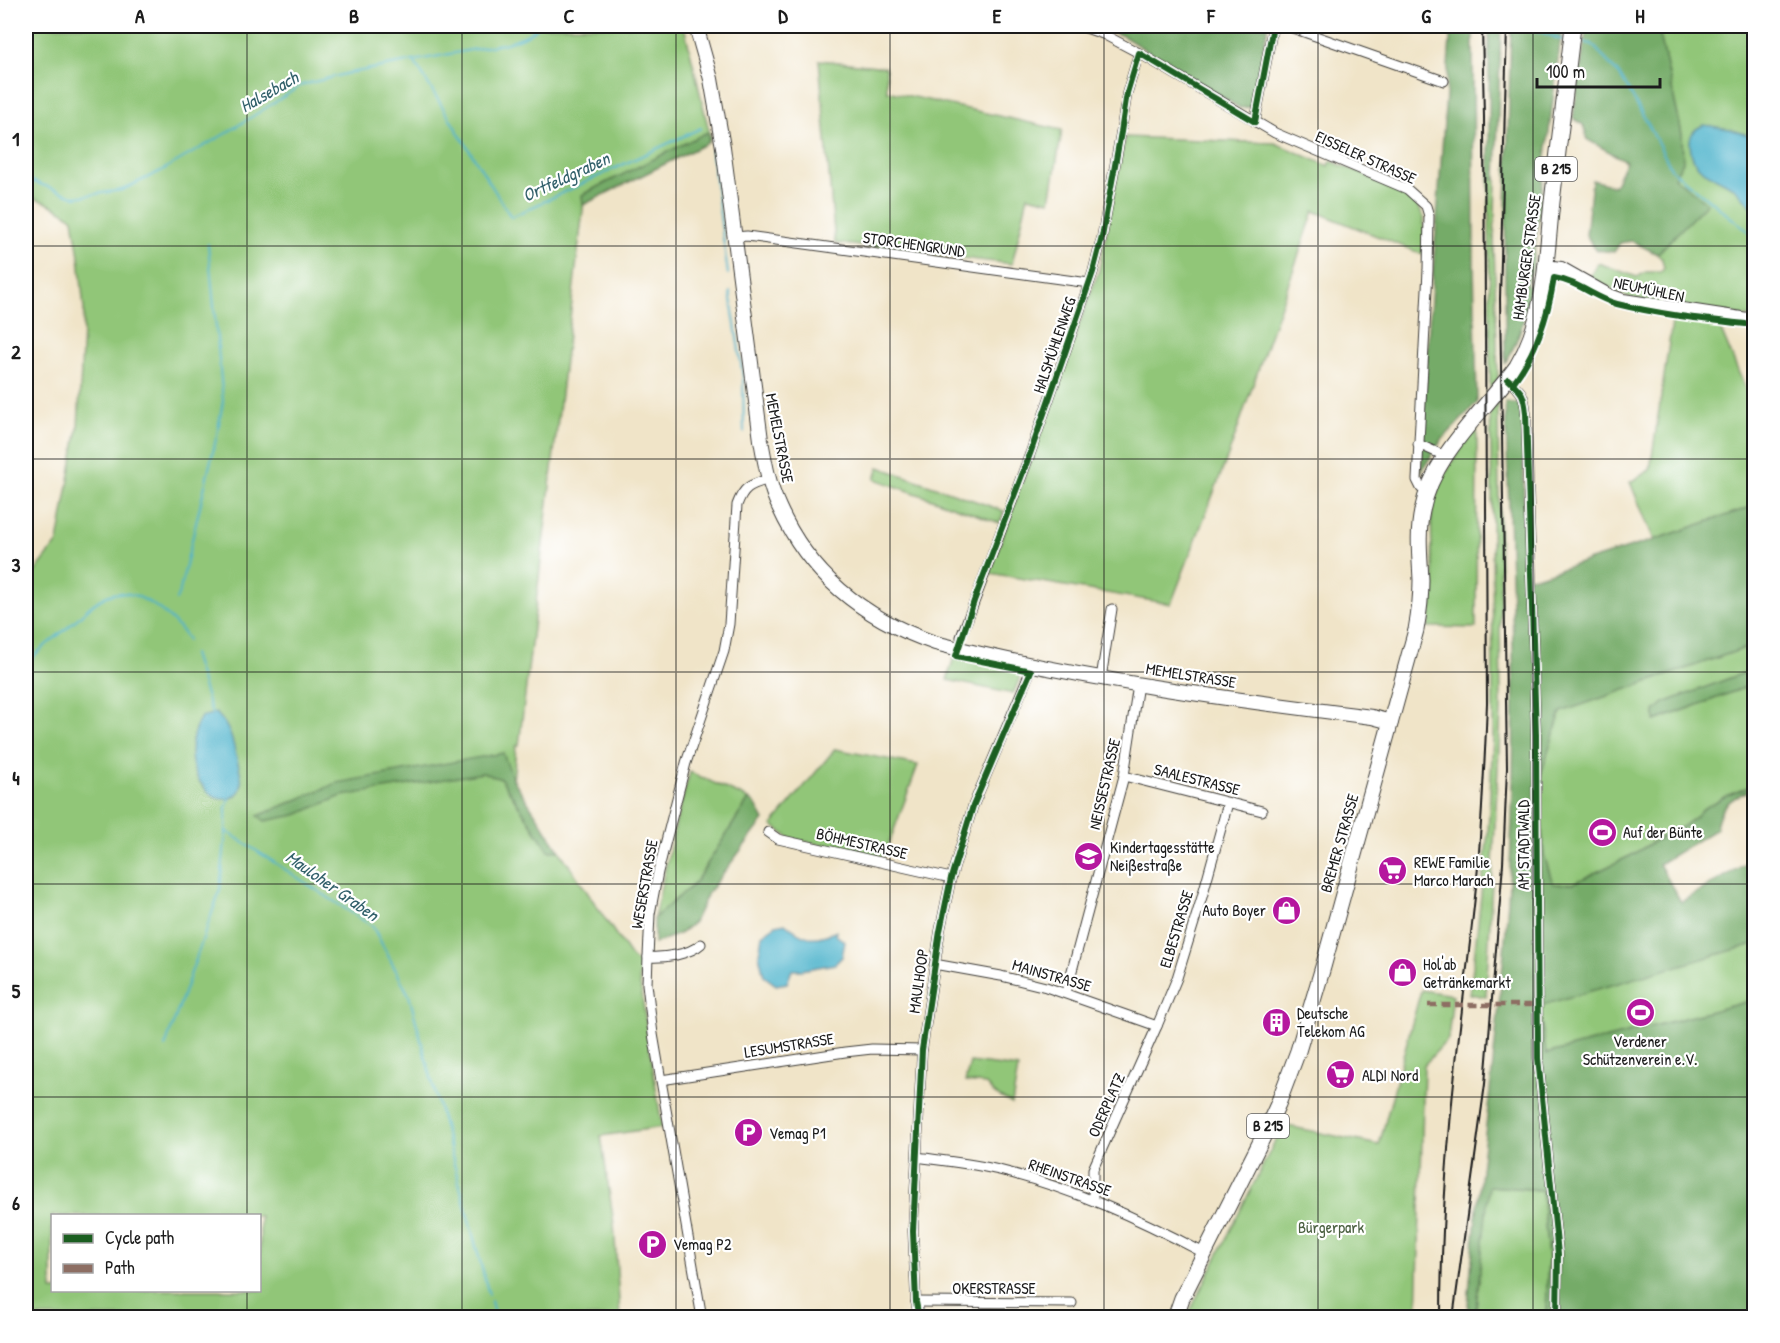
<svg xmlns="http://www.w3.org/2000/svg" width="1780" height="1343" font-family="'Patrick Hand',sans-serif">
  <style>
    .green { fill: #91c678; stroke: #56714a; stroke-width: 1.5; fill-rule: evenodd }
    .forest { fill: #74ab68; stroke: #486442; stroke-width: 1.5 }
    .water { fill: #4cb2cb; stroke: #346774; stroke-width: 1.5 }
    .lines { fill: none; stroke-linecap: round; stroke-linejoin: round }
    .stream { stroke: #4cb2cb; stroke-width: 2 }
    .street-casing { stroke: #3c3a36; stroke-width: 11 }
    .secondary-casing { stroke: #3c3a36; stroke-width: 16 }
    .primary-casing { stroke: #3c3a36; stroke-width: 17 }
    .street { stroke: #fff; stroke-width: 9 }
    .secondary { stroke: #fff; stroke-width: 14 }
    .primary { stroke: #fff; stroke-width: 15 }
    .rail { stroke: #1c1c1c; stroke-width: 2 }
    .quiet { stroke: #8d6e63; stroke-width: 4.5; stroke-dasharray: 9 4.5; stroke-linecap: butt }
    .cycleway-casing { stroke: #fff; stroke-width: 10 }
    .cycleway { stroke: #1b5e20; stroke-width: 6 }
    .grid { fill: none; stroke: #1c1c1c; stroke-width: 1.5; stroke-opacity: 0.55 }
    .labels { text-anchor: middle; stroke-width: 4.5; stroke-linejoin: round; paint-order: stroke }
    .shield { fill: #fff; stroke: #606060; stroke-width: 1.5 }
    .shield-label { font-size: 15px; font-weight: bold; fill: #1c1c1c }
    .street-label { font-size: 16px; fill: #1c1c1c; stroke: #fff }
    .poi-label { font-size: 16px; fill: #1c1c1c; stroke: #fff; text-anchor: start }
    .park-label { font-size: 16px; fill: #4b6041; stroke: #fff }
    .water-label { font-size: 18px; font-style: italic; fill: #32606b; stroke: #fff }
    .neatline { fill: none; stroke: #1c1c1c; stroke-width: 2 }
    .grid-label { font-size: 20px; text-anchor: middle; font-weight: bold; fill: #1c1c1c }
  </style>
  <rect width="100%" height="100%" fill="#fff"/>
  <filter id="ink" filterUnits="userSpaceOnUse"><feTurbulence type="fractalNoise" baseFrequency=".0167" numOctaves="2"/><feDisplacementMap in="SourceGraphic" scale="12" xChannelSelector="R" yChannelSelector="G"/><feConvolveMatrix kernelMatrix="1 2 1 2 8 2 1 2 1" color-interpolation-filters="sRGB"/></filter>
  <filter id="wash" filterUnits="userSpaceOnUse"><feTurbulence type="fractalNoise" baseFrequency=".008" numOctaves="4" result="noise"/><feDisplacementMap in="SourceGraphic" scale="24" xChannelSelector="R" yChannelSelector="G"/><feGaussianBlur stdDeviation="1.35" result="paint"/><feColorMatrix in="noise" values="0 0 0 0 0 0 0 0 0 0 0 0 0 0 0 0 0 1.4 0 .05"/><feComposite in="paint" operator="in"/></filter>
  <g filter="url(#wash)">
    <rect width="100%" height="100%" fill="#f0e4c8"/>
    <g class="green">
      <path d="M26 26H684L711 139 611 180 585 193 519 745 516 746 513 782 631 957 641 965 639 977 662 1127 601 1136 614 1224 620 1317H26V582L34 573 58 542 78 428 84 310 79 256 73 219 66 213 45 202 26 196ZM52 1216H260V1290H52Z"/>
      <path d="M1658 26 1754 27V318L1632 299 1589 278 1598 263 1637 277 1646 272H1661L1664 268 1662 259 1657 254 1706 203 1674 177 1682 134Z"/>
      <path d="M819 60 886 67 887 91 1062 130 1050 201 1028 196 1012 264 835 243Z"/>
      <path d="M1125 137 1275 143 1329 166 1331 161 1405 192 1416 202 1424 218V255L1314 211 1229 453 1171 604 989 573 1099 270Z"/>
      <path d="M1496 179 1494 246 1498 379 1490 388 1489 180Z"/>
      <path d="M1673 316 1718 323 1754 409V506L1654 540 1630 482 1650 470Z"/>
      <path d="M1498 402 1501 711 1486 997 1470 994 1488 832 1493 737 1492 493 1490 412Z"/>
      <path d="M1477 429 1476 628 1428 627C1431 612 1435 596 1434 581 1433 558 1430 538 1432 515 1435 485 1457 451 1477 429Z"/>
      <path d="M879 467 1004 511 1000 523 875 479Z"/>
      <path d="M1754 645V669L1665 703 1655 712 1656 721 1754 684V785L1726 796 1701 810 1695 817 1680 828 1661 837 1632 855 1574 883 1553 885 1544 855 1538 783 1561 712Z"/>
      <path d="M954 657 1018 671C1022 679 1016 686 1013 694L947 680Z"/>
      <path d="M835 749 918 765 884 857 791 839 772 825Z"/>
      <path d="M690 772 749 799 695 883 654 918 676 822Z"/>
      <path d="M1754 944V1000L1546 1054 1539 1005Z"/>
      <path d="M1421 990 1453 995 1448 1039 1424 1065 1417 1317H1187L1283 1125 1379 1145Z"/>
      <path d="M970 1062 1018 1068 1012 1104 993 1093 986 1084 965 1082Z"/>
      <path d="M1488 1186 1542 1190 1548 1257 1546 1317 1475 1318Z"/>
    </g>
    <g class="forest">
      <path d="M1097 26H1268L1251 107 1240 108 1123 36Z"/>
      <path d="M1451 26H1473L1474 265 1477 403 1441 441 1421 472 1427 354Z"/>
      <path d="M1489 26H1501L1496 179 1489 180Z"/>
      <path d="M1511 26H1562L1532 270 1526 285 1531 286C1526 313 1520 340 1505 363V247Z"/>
      <path d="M1587 26H1658L1682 134 1683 162 1674 177 1707 203 1657 254 1632 241 1620 243 1614 252 1596 250 1586 235 1592 180 1614 186 1626 161 1588 140 1583 125 1573 118Z"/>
      <path d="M707 132 709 142 583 205 582 195Z"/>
      <path d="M1505 402 1521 404 1524 432 1523 577 1539 576 1654 540 1754 506V645L1561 712 1538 783 1544 855 1553 884 1574 883 1632 855 1661 837 1680 828 1695 817 1701 810 1726 796 1754 785V800L1749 791C1730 798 1718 808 1716 829L1659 864 1681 902 1754 859V944L1539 1006 1546 1054 1754 1000V1317H1546L1548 1257 1542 1190 1489 1186 1475 1317 1467 1318C1477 1178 1499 1040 1508 900 1515 793 1515 685 1511 577 1509 519 1508 461 1505 402Z"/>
      <path d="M1754 669V684L1655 721V711L1664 703Z"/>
      <path d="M503 753 514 781 560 851H549L501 779 483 773 342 796 296 815 265 821 258 816 337 783Z"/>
      <path d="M749 799 755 804 764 820 708 893 694 922 681 933 654 944V918L695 883Z"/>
    </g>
    <g class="water">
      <path d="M1704 125 1730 129 1754 137V209C1748 203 1742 195 1735 189 1714 172 1690 176 1690 141 1691 132 1696 128 1704 125Z"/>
      <path d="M216 713C230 726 233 742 237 759 239 767 243 779 241 787 240 792 237 795 233 797 213 807 195 779 192 763 189 748 193 730 201 717Z"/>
      <path d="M785 923C805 940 813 941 837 931L836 935 845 942 842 957 835 964 801 970H792L787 983 776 985 764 976 759 955 762 935 776 925Z"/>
    </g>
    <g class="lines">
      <g class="stream">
        <path d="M1526 26 1559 39 1566 40"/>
        <path d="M1578 41 1592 44 1621 77 1649 126 1672 170 1754 236"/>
        <path d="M414 61 511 217 701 128"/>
        <path d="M711 149 728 274"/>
        <path d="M26 179 76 197 122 190 161 171 223 135 302 85 345 74 507 43 527 35 539 26"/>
        <path d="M730 292 743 377 744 432"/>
        <path d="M176 600 180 590 217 435 223 401 208 244"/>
        <path d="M193 654 212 714"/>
        <path d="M26 666C36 651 53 640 67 628 79 618 92 602 107 596 135 583 174 617 188 640"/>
        <path d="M226 831 372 926 374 929 409 995 489 1295"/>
        <path d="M165 1047 220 890 226 831V807L229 799"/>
        <path d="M491 1301 495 1318"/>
      </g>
    </g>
  </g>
  <g filter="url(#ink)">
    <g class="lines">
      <defs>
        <g id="street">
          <path d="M1080 26 1103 34 1139 53 1275 133 1407 189 1426 206 1429 216 1428 270 1417 480 1421 488 1427 491"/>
          <path d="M1287 26 1444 81"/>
          <path d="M1255 122 1273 26"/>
          <path d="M734 237 747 236 1089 283"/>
          <path d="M1508 379C1522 392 1524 393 1526 413L1536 735 1538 1058 1558 1254 1557 1318"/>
          <path d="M1418 444 1445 456"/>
          <path d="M961 637 1030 454 1093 272 1102 237 1121 132 1127 93 1139 53"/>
          <path d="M1101 678 1112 609"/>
          <path d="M1124 776 1262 811"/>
          <path d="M768 832 778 839 951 878"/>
          <path d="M648 957C664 958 689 955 701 944"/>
          <path d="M934 964 1001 976 1046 987 1157 1026"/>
          <path d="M1066 993 1124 776 1138 684"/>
          <path d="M661 1080 845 1052 872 1049 922 1050"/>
          <path d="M917 1157C944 1161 972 1163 999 1170 1072 1188 1138 1218 1204 1253"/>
          <path d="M1093 1199V1169L1157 1026 1177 978 1202 897 1228 803"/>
          <path d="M916 1302 1072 1303"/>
          <path d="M702 1318 653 1034 647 984 648 957 650 914 658 872 686 763 724 651 729 624 737 505C744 486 750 485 769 479"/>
          <path d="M919 1318 916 1302 913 1231 922 1050 940 931 951 878 973 806 1033 665"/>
        </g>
        <g id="secondary">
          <path d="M696 26 711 79 723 147 761 440C765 463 769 486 779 507 810 576 865 619 935 643 1078 679 1225 699 1372 717L1391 722"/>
          <path d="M1545 267 1561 269 1607 295 1623 301 1754 321"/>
        </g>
        <path id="primary" d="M1175 1318 1182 1298 1262 1139 1278 1104 1298 1051 1323 967 1416 630C1419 614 1421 597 1421 580 1420 557 1417 534 1422 511 1433 453 1484 412 1517 366 1546 318 1546 257 1552 202 1559 143 1566 84 1573 26"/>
      </defs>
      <use href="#street" class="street-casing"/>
      <use href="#secondary" class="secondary-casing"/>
      <use href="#primary" class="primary-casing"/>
      <use href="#street" class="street"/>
      <use href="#secondary" class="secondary"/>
      <use href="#primary" class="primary"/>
      <g class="rail">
        <path d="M1441 1318C1441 1232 1447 1147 1456 1062 1463 997 1472 932 1478 867 1482 813 1485 758 1487 703L1484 117 1482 26"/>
        <path d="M1453 1318 1485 1084 1503 864 1507 768 1500 299 1507 26"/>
      </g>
      <path class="quiet" d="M1428 1005H1536"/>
      <defs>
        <g id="cycleway">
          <path d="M1508 379C1522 392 1524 393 1526 413L1536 735 1538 1058 1558 1254 1557 1318"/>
          <path d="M1513 383C1537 352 1548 316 1554 278 1577 281 1595 298 1617 304 1661 315 1710 320 1754 325"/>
          <path d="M919 1318 916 1302 913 1231 922 1050 940 931 951 878 973 806 1031 671 956 656 974 601 1030 454 1093 272 1102 237 1121 132 1127 93 1139 53 1255 122 1273 26"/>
        </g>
      </defs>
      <use href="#cycleway" class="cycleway-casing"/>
      <use href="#cycleway" class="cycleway"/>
    </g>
  </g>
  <path class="grid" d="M247 26V1216M462 26V1318M676 26V1318M890 26V1318M1104 26V1318M1318 26V1318M1533 26V1318M26 246H1754M26 459H1754M26 672H1754M26 884H1754M26 1097H1754M247 1290V1318"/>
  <defs>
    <symbol id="stadium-disc" viewBox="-11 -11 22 22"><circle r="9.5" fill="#b5179e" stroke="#fff"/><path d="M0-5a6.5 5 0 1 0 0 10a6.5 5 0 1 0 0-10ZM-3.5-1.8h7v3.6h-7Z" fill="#fff"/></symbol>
    <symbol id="school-disc" viewBox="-11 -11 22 22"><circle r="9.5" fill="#b5179e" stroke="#fff"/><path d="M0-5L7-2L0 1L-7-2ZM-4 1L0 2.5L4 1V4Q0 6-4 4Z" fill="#fff"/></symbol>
    <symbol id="supermarket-disc" viewBox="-11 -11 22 22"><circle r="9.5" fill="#b5179e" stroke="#fff"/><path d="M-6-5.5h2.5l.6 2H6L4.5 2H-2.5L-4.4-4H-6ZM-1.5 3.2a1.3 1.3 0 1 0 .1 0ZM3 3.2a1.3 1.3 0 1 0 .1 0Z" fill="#fff"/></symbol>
    <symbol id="shop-disc" viewBox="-11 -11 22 22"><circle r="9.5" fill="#b5179e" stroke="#fff"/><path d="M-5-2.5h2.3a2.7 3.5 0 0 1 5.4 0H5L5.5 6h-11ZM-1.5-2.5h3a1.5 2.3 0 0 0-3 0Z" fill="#fff"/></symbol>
    <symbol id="building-disc" viewBox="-11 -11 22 22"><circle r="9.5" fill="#b5179e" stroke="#fff"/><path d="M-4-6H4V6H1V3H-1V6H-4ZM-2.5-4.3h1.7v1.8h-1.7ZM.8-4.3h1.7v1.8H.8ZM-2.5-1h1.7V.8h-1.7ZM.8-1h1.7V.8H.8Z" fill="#fff"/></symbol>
    <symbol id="parking-disc" viewBox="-11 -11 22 22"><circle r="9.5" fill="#b5179e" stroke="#fff"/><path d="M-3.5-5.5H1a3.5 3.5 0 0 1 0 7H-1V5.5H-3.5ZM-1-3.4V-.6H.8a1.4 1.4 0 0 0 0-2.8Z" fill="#fff"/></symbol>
  </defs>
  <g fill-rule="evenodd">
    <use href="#stadium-disc" x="1586" y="816" width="33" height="33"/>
    <use href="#school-disc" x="1072" y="840" width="33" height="33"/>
    <use href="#supermarket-disc" x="1376" y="854" width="33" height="33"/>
    <use href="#shop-disc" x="1270" y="894" width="33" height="33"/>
    <use href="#shop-disc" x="1386" y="956" width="33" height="33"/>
    <use href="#stadium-disc" x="1624" y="996" width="33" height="33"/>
    <use href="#building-disc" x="1260" y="1006" width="33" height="33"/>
    <use href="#supermarket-disc" x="1324" y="1058" width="33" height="33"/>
    <use href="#parking-disc" x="732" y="1116" width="33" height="33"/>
    <use href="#parking-disc" x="636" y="1228" width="33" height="33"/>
  </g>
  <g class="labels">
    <g class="shield">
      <rect x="1535" y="157" width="42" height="24" rx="4.5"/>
      <rect x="1247" y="1114" width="42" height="24" rx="4.5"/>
    </g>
    <g class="shield-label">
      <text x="1556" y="174">B 215</text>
      <text x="1268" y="1131">B 215</text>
    </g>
    <g class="street-label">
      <text transform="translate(1366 157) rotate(24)" y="6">EISSELER STRASSE</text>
      <text transform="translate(914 244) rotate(8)" y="6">STORCHENGRUND</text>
      <text transform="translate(1526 257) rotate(-82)" y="6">HAMBURGER STRASSE</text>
      <text transform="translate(1649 289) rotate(12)" y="6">NEUMÜHLEN</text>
      <text transform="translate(1054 345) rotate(-71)" y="6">HALSMÜHLENWEG</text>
      <text transform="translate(780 438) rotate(79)" y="6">MEMELSTRASSE</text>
      <text transform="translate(1191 675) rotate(9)" y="6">MEMELSTRASSE</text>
      <text transform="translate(1197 779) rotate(14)" y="6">SAALESTRASSE</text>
      <text transform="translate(1104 784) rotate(-77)" y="6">NEISSESTRASSE</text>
      <text transform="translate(862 843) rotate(13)" y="6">BÖHMESTRASSE</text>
      <text transform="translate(1339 843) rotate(-74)" y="6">BREMER STRASSE</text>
      <text transform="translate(1523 845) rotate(-90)" y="6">AM STADTWALD</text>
      <text transform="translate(644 884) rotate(-80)" y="6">WESERSTRASSE</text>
      <text transform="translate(1176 929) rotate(-73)" y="6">ELBESTRASSE</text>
      <text transform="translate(1052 975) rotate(16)" y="6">MAINSTRASSE</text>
      <text transform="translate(918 981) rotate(-82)" y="6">MAULHOOP</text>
      <text transform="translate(789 1045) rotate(-9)" y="6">LESUMSTRASSE</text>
      <text transform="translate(1106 1105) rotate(-66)" y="6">ODERPLATZ</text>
      <text transform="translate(1070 1177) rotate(19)" y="6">RHEINSTRASSE</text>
      <text x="994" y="1294">OKERSTRASSE</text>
    </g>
    <g class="poi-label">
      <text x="1623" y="838">Auf der Bünte</text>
      <text x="1110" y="853">Kindertagesstätte<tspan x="1110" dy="18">Neißestraße</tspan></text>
      <text x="1414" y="868">REWE Familie<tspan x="1414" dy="18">Marco Marach</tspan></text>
      <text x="1266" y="916" text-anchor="end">Auto Boyer</text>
      <text x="1423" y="970">Hol'ab<tspan x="1423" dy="18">Getränkemarkt</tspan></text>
      <text x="1297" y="1019">Deutsche<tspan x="1297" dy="18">Telekom AG</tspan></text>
      <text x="1640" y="1047" text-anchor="middle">Verdener<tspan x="1640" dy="18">Schützenverein e.V.</tspan></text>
      <text x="1362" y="1081">ALDI Nord</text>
      <text x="769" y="1139">Vemag P1</text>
      <text x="673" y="1250">Vemag P2</text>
    </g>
    <g class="park-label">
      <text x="1331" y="1233">Bürgerpark</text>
    </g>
    <g class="water-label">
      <text transform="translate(269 92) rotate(-30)" y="6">Halsebach</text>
      <text transform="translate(566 177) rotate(-25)" y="6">Ortfeldgraben</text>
      <text transform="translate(332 886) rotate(35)" y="6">Mauloher Graben</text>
    </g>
  </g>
  <rect width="1780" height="1343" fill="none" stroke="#fff" stroke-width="66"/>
  <rect x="51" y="1214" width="210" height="78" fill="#ffffff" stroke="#a4a4a4" stroke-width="1.5"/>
  <rect x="63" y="1234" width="30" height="9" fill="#1b5e20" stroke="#a4a4a4" stroke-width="1.5"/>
  <text x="105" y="1244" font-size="18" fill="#1c1c1c">Cycle path</text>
  <rect x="63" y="1264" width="30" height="9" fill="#8d6e63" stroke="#a4a4a4" stroke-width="1.5"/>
  <text x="105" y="1274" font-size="18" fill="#1c1c1c">Path</text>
  <path d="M1537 78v9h123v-9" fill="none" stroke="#1c1c1c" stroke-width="3"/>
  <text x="1546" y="78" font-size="18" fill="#1c1c1c" stroke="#ffffff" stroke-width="4.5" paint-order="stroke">100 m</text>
  <rect x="33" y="33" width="1714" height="1277" class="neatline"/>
  <g class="grid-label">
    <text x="140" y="23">A</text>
    <text x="354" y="23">B</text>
    <text x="569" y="23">C</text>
    <text x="783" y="23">D</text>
    <text x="997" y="23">E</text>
    <text x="1211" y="23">F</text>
    <text x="1426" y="23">G</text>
    <text x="1640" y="23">H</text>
    <text x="16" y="146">1</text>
    <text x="16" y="359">2</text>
    <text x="16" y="572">3</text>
    <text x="16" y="785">4</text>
    <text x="16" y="998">5</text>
    <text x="16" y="1210">6</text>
  </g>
</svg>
